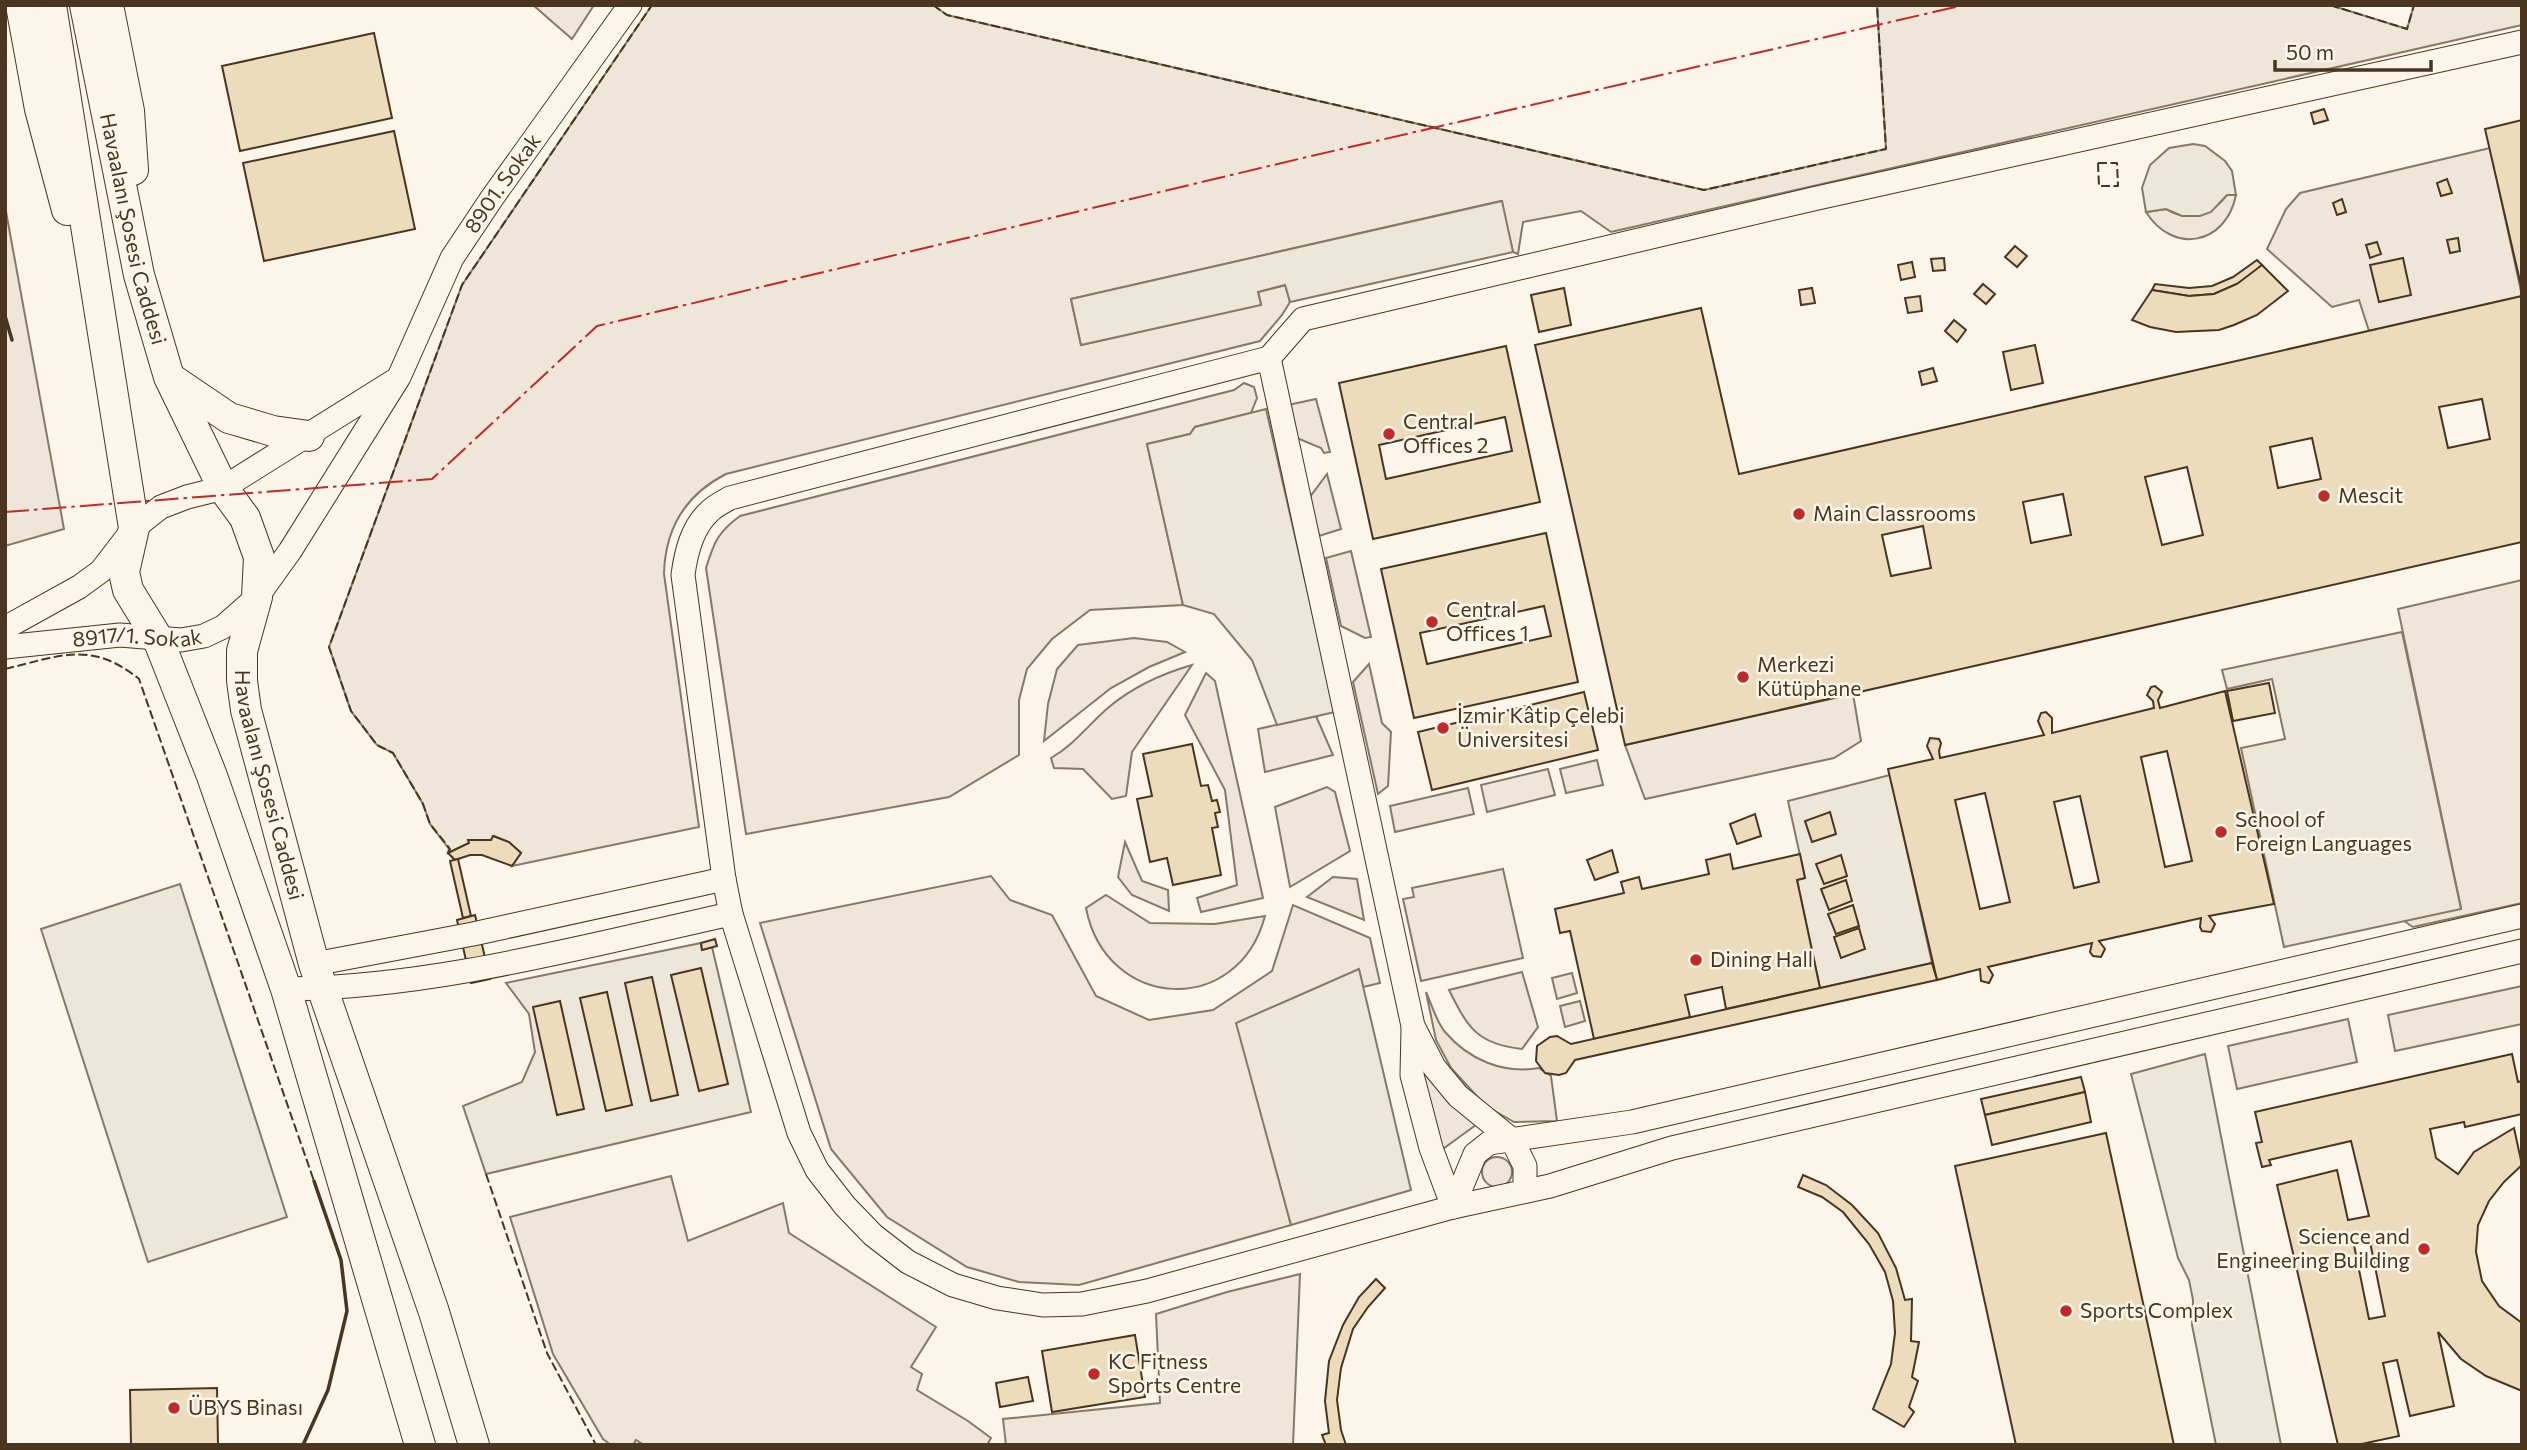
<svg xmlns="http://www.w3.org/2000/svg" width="2527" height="1450" font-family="Commissioner,sans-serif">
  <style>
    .green { fill: #ede6d9; stroke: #887966; stroke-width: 2 }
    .parking { fill: #ede7d9; stroke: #887966; stroke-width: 2 }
    .building { fill: #ecdcbc; stroke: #4a3520; stroke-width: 2; fill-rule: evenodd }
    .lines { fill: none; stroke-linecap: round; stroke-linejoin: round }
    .minor-casing { stroke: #4a3520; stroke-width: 25 }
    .major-casing { stroke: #4a3520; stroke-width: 32 }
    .minor { stroke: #fbf6e9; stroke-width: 23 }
    .major { stroke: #fbf6e9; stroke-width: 30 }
    .fence { stroke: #4a3520; stroke-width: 2; stroke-dasharray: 9 3.5; stroke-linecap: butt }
    .wall { stroke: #4a3520; stroke-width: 3.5 }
    .power { stroke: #c62828; stroke-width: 2; stroke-dasharray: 24 5 3.5 5; stroke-linecap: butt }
    .poi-dot { fill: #c62828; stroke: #fbf6e9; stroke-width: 2.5 }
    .labels { text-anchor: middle; stroke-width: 5; stroke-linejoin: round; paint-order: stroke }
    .street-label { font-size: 21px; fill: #4a3520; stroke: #fbf6e9 }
    .poi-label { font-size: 21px; fill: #4a3520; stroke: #fbf6e9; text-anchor: start }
  </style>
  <rect width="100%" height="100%" fill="#fbf6e9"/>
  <g class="green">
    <path d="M533 5H594L572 39Z"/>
    <path d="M652 5H933L947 15 1704 190 1886 149 1877 5H2330L2407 29 2414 5H2522V25L1611 232 1581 211 1523 222 1518 254 1513 252 1501 201 1071 299 1081 345 1261 304 1258 292 1286 285 1290 302 1282 315 1260 341 726 474C685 495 665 529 664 574L699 827 512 866 521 853 509 842 494 836 491 840H469V843L448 853 449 849 430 824 423 804 393 753 377 745 351 711 329 647 462 285Z"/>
    <path d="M2490 148 2522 296 2369 331 2359 300 2332 307 2267 249 2286 209 2300 193Z"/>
    <path d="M2227 195H2236C2226 245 2173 255 2146 212L2166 209C2188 223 2212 215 2227 195Z"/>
    <path d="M5 206 64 529 5 546Z"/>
    <path d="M1244 383 1254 387 1257 398 1251 413 1195 427 1190 434 1147 444 1183 605 1090 610 1052 639 1027 669 1019 700V755L949 797 746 834 706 568C714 542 718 532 740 516L1234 390Z"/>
    <path d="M1316 399 1330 452 1324 453 1321 448 1297 438 1288 405Z"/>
    <path d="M1327 474 1341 529 1319 536 1310 497Z"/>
    <path d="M1351 551 1371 637 1365 638 1341 626 1326 558Z"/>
    <path d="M2522 580V903L2413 927 2404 921 2461 908 2398 609Z"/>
    <path d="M1134 638 1167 642 1185 652 1149 667 1111 688 1044 741 1048 704 1057 669 1078 645Z"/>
    <path d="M1369 664 1382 723 1391 732 1388 786 1378 794 1353 682Z"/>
    <path d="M1192 665 1132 752 1126 796 1112 799 1083 769 1054 768 1051 758C1074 745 1089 724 1109 707 1134 686 1161 674 1192 665Z"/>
    <path d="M1206 673 1215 681 1263 898 1201 912 1197 898 1237 885 1225 790 1185 715Z"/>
    <path d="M1853 694 1861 741 1834 758 1645 799 1625 745Z"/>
    <path d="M1316 716 1333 755 1265 772 1258 729Z"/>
    <path d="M1597 760 1603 785 1566 793 1560 769Z"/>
    <path d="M1548 769 1555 795 1487 812 1481 785Z"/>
    <path d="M1327 787 1335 792 1350 851 1290 887 1275 807Z"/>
    <path d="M1468 788 1474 814 1395 832 1390 806Z"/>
    <path d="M1125 842 1142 881 1168 890 1169 911 1132 895 1118 877Z"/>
    <path d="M1503 869 1523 958 1421 981 1403 899 1414 897 1412 888Z"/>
    <path d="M991 876 1010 900 1052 915 1096 996 1149 1020 1213 1010 1272 971 1293 905 1370 938 1380 983 1363 987 1359 970 1237 1023 1291 1225 1079 1285 1019 1282 967 1267 887 1217 831 1149 760 923Z"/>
    <path d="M1333 877 1357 879 1364 920 1307 897Z"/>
    <path d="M1106 895 1150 923 1215 924 1265 916C1238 1018 1106 1011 1086 908Z"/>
    <path d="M1522 972 1538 1027 1522 1049C1477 1044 1468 1028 1449 990Z"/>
    <path d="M1572 973 1577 993 1557 999 1552 978Z"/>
    <path d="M2522 986V1024L2395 1051 2388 1015Z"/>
    <path d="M1426 992C1432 1005 1436 1021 1445 1032 1469 1060 1503 1074 1539 1068L1551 1076 1557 1121 1514 1122 1486 1106 1451 1068 1436 1040Z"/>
    <path d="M1580 1001 1585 1021 1565 1027 1560 1006Z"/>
    <path d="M2348 1019 2357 1062 2237 1089 2228 1046Z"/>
    <path d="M1418 1062 1480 1122 1440 1151Z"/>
    <circle cx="1497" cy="1172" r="15"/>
    <path d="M671 1176 688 1241 783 1203 789 1233 936 1327 911 1367 922 1374 917 1390 968 1421 991 1438 987 1445H644L636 1440 633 1445H611L603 1439 553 1354 510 1217Z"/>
    <path d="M1300 1274 1293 1445H1006L1003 1419 1160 1403 1156 1314 1227 1292Z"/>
  </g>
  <g class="parking">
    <path d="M2193 144 2205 146 2225 161 2232 171 2236 195H2227L2211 212 2200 216H2182L2166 209 2146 212 2142 188 2150 165 2169 148Z"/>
    <path d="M1502 201 1513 252 1290 302 1285 285 1258 292 1261 305 1081 345 1071 299Z"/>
    <path d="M1266 409 1335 712 1277 725 1252 660 1214 614 1183 605 1147 444 1190 434 1195 427Z"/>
    <path d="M2402 632 2461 909 2284 947 2241 748 2285 739 2272 679 2227 689 2222 670Z"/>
    <path d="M1890 775 1932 963 1820 988 1797 880 1805 878 1788 801Z"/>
    <path d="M180 884 287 1217 148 1262 41 929Z"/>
    <path d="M701 943 702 950 712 947 751 1112 486 1174 463 1106 522 1082 535 1052 529 1014 506 983Z"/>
    <path d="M1359 969 1411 1190 1291 1225 1236 1023Z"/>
    <path d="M2205 1054 2281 1445H2216L2192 1325 2193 1300 2189 1280 2178 1258 2131 1074Z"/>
  </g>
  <g class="building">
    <path d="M374 33 392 118 240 151 222 66Z"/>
    <path d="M2324 109 2328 120 2314 124 2311 113Z"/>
    <path d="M2522 120V290L2485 129Z"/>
    <path d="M394 131 415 229 264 261 243 163Z"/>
    <path d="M2447 179 2452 193 2441 196 2437 183Z"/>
    <path d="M2342 199 2346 212 2337 215 2333 203Z"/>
    <path d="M2458 238 2460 251 2450 253 2447 240Z"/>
    <path d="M2377 242 2381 254 2370 258 2366 245Z"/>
    <path d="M2015 246 2027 256 2017 267 2005 257Z"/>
    <path d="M1944 258 1945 270 1933 271 1931 259Z"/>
    <path d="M2403 258 2411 295 2379 302 2370 265Z"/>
    <path d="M2257 260 2262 265 2251 275 2237 284 2214 294 2189 296 2152 290 2155 284 2189 288 2212 286 2233 277Z"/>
    <path d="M1912 262 1915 277 1901 280 1898 265Z"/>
    <path d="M2262 265 2288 291 2257 315 2234 325 2219 330 2176 332 2150 327 2132 320 2152 290 2189 296 2214 294 2237 284Z"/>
    <path d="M1983 284 1995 294 1986 304 1974 294Z"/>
    <path d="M1564 288 1571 325 1539 332 1531 295Z"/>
    <path d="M1812 288 1815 303 1801 305 1799 290Z"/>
    <path d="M1920 296 1922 311 1908 313 1905 298Z"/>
    <path d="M2522 296V542L1625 745 1535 345 1701 308 1739 474ZM2482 399 2490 439 2448 448 2439 407ZM2312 438 2321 479 2278 488 2270 447ZM2187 467 2203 535 2162 545 2145 477ZM2063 494 2071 535 2031 543 2023 502ZM1923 526 1931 568 1891 576 1882 535Z"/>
    <path d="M1954 320 1966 330 1957 342 1945 331Z"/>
    <path d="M2035 345 2043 383 2011 390 2003 352Z"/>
    <path d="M1506 346 1540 502 1373 539 1339 383ZM1505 417 1512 451 1386 479 1379 445Z"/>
    <path d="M1933 368 1937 381 1922 385 1919 372Z"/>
    <path d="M1546 533 1578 682 1414 718 1381 569ZM1544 606 1551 636 1427 664 1420 633Z"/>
    <path d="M2269 683 2275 713 2233 721 2227 691Z"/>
    <path d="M2155 686 2162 692 2158 700 2160 708 2225 691 2274 904 2209 916 2215 924 2211 932 2202 931 2200 927 2201 918 2099 941 2105 949 2101 957 2093 956 2090 952 2092 943 1988 967 1993 975 1989 983 1981 981 1980 969 1937 980 1888 769 1933 759 1927 746 1930 738 1939 739 1941 743 1939 751 1940 758 2044 735 2038 721 2041 713 2046 712 2052 718V733L2154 708 2153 701 2147 695 2151 687ZM2167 751 2192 861 2165 867 2141 757ZM1985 793 2010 902 1980 909 1955 800ZM2080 796 2099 882 2074 888 2054 802Z"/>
    <path d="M1584 692 1598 750 1432 790 1418 732Z"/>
    <path d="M1192 744 1201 786 1208 785 1212 801 1217 800 1220 812 1215 813 1218 827 1212 828 1221 875 1173 885 1167 858 1150 862 1137 799 1152 796 1143 754Z"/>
    <path d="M1830 812 1836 834 1812 842 1805 821Z"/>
    <path d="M1755 814 1761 836 1737 844 1730 824Z"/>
    <path d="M493 836 509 842 521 853 512 866 482 855H470L455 860 448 853 469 843 468 840H491Z"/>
    <path d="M1612 850 1618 872 1595 880 1587 860Z"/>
    <path d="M1730 854 1733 869 1800 854 1805 878 1797 880 1820 988 1726 1009 1722 987 1685 995 1690 1017 1594 1039 1570 931 1560 933 1555 909 1624 893 1621 882 1639 877 1642 889 1709 874 1706 860Z"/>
    <path d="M1841 855 1847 876 1824 884 1816 864Z"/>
    <path d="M458 859 471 916 463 918 450 861Z"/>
    <path d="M1846 880 1852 901 1829 910 1821 889Z"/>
    <path d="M1853 905 1859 926 1836 934 1828 914Z"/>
    <path d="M475 915 490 979 471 983 457 920Z"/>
    <path d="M1859 928 1865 949 1841 958 1834 937Z"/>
    <path d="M715 939 717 946 702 950 701 943Z"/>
    <path d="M1932 963 1937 980 1575 1060 1566 1073 1559 1075 1545 1073 1536 1061 1537 1046 1550 1037 1557 1036 1571 1044Z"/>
    <path d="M701 968 728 1084 699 1091 671 975Z"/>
    <path d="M652 977 678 1095 651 1101 625 983Z"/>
    <path d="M607 992 632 1105 606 1111 580 998Z"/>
    <path d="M560 1001 584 1109 557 1115 533 1007Z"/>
    <path d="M2512 1054 2518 1082 2522 1081V1114L2465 1127 2464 1122 2430 1129 2436 1158 2458 1174 2474 1152 2514 1128 2522 1165 2504 1182 2489 1201 2478 1225 2476 1252 2482 1281 2499 1306 2522 1323V1391L2486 1376 2461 1359 2438 1332 2454 1406 2410 1416 2397 1360 2383 1363 2399 1436 2357 1445H2338L2277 1185 2337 1170 2348 1220 2369 1216 2351 1141 2269 1160 2271 1165 2262 1167 2256 1143 2262 1142 2255 1112ZM2370 1242 2385 1316 2369 1319 2354 1245Z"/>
    <path d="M2081 1077 2085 1092 1985 1115 1981 1099Z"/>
    <path d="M2085 1092 2091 1122 1992 1145 1985 1115Z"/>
    <path d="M2106 1133 2174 1445H2016L1955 1166Z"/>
    <path d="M1803 1175 1826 1185 1852 1205 1878 1233 1896 1268 1905 1300 1912 1299 1911 1341 1919 1342 1912 1377 1918 1381 1909 1407 1914 1412 1904 1427 1873 1409 1891 1364 1895 1333 1893 1301 1885 1272 1869 1244 1843 1212 1822 1197 1798 1187Z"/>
    <path d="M1376 1279 1385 1288 1368 1307 1353 1329 1341 1368 1337 1400 1341 1430 1346 1445H1326L1322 1435 1329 1433 1325 1401 1329 1361 1343 1325 1359 1297Z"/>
    <path d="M1135 1335 1145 1397 1052 1412 1042 1351Z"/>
    <path d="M1028 1377 1033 1401 1000 1407 996 1383Z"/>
    <path d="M217 1388 218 1445H131L130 1390Z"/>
  </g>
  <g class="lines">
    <defs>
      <g id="minor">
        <path d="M1269 358 1303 319 1813 199 2522 42"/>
        <path d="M5 628 79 587 101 571 134 528 161 507 187 497 223 488 394 381"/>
        <path id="s1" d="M5 647 120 635 181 640 204 636 223 627 257 597 290 551 399 377 452 258 492 198 630 5"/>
        <path d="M314 964 473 934 724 879"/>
        <path d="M286 989C437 987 584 946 731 914"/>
        <path d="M1413 1029 1412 1075 1431 1148 1453 1207"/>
        <path d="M1525 1191V1166L1512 1140 1458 1096 1434 1067 1413 1026 1269 358 730 498C723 502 715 506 710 511 692 527 686 552 683 575L724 879 731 914 799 1133 817 1170 845 1206 873 1235 908 1262 953 1285 997 1298 1043 1305 1082 1304 1147 1291 1453 1207 1550 1186 1672 1148 2522 951"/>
        <path d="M1453 1207 1475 1154 1489 1143 1632 1122 2522 916"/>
      </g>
      <g id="major">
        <path d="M21 5 40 109 67 210"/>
        <path d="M51 5 134 528 124 572 128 590 158 639 212 776 286 989 420 1445"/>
        <path id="s2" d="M85 5 139 275 169 377 223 488 245 518 259 557 257 597 242 651V681L246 710 314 964 434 1312 474 1445"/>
        <path d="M108 5 129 111 133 170"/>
        <path d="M170 378 229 418 273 431 309 436"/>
      </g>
    </defs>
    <use href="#minor" class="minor-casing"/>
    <use href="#major" class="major-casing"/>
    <use href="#minor" class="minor"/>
    <use href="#major" class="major"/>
    <g class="fence">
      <path d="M933 5 947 15 1704 190 1886 149 1877 5"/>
      <path d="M2330 5 2407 29 2414 5"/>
      <path d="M2098 163H2117L2118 186H2099Z"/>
      <path d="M5 669C60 656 91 640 139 679L314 1181"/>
      <path d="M448 853 450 849 430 824 423 804 393 753 377 745 351 711 329 647 462 285 652 5"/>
      <path d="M486 1174 547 1353 596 1445"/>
    </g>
    <g class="wall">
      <path d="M5 316 12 340"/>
      <path d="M303 1445 328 1390 347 1311 341 1260 314 1181"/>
    </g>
    <path class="power" d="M5 512 432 479 597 326 1307 157 1964 5"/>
  </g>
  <g class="poi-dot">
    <circle cx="1389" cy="434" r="7"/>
    <circle cx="2324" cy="496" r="7"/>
    <circle cx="1799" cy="514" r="7"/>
    <circle cx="1432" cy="622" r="7"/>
    <circle cx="1743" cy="677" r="7"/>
    <circle cx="1443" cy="728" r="7"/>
    <circle cx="2221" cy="832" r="7"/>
    <circle cx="1696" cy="960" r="7"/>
    <circle cx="2424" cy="1249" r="7"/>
    <circle cx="2066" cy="1311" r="7"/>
    <circle cx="1094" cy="1374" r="7"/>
    <circle cx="174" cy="1408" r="7"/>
  </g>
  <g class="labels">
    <g class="street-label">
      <text dy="7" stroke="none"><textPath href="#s1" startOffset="749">8901. Sokak</textPath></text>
      <text dy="7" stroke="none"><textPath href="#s2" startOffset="229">Havaalanı Şosesi Caddesi</textPath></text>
      <text dy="7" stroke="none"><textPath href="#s1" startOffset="133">8917/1. Sokak</textPath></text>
      <text dy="7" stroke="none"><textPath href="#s2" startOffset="817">Havaalanı Şosesi Caddesi</textPath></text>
    </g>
    <g class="poi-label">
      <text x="1403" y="429">Central<tspan x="1403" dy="24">Offices 2</tspan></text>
      <text x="2338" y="503">Mescit</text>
      <text x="1813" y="521">Main Classrooms</text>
      <text x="1446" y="617">Central<tspan x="1446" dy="24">Offices 1</tspan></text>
      <text x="1757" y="672">Merkezi<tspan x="1757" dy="24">Kütüphane</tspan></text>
      <text x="1457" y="723">İzmir Kâtip Çelebi<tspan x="1457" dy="24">Üniversitesi</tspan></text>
      <text x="2235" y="827">School of<tspan x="2235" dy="24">Foreign Languages</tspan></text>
      <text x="1710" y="967">Dining Hall</text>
      <text x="2410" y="1244" text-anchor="end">Science and<tspan x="2410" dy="24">Engineering Building</tspan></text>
      <text x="2080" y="1318">Sports Complex</text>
      <text x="1108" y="1369">KC Fitness<tspan x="1108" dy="24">Sports Centre</tspan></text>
      <text x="188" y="1415">ÜBYS Binası</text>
    </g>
  </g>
  <rect width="2527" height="1450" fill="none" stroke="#4a3520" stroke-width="14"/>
  <path d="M2275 60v10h156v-10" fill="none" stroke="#4a3520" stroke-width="3.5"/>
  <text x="2286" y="60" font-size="21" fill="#4a3520" stroke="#fbf6e9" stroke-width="5" paint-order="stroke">50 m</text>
</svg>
